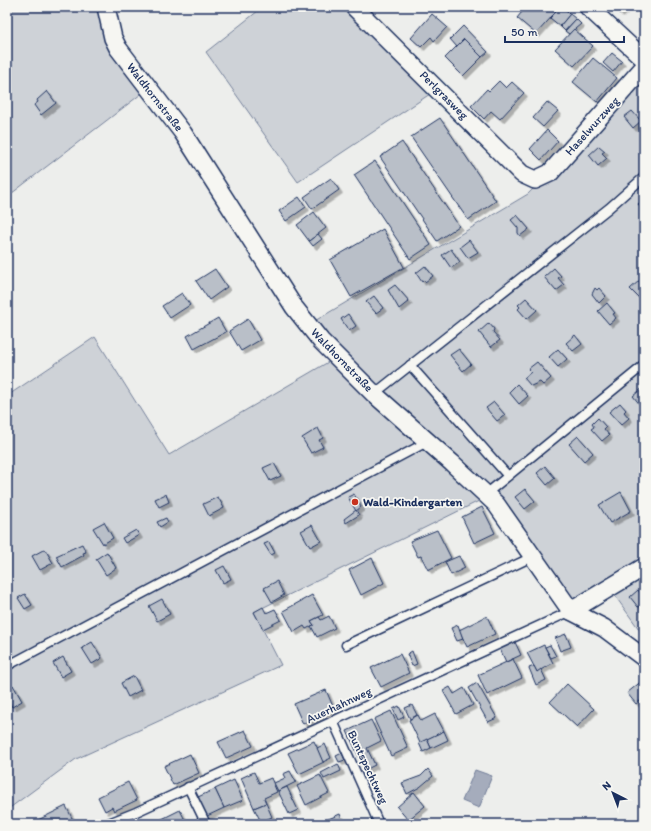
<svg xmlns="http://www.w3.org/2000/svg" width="651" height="831" font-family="Itim,sans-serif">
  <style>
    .green { fill: #ced2d7; stroke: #74809a }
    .water { fill: #a5acbc; stroke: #6e7a96 }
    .building { fill: #b9bfc8; stroke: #1b2f5e; filter: url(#shadow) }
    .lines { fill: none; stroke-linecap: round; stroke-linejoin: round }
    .service-casing { stroke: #1b2f5e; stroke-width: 11 }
    .minor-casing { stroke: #1b2f5e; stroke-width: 20 }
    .service { stroke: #f6f6f2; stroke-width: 8 }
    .minor { stroke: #f6f6f2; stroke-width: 17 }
    .poi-dot { fill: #c8321e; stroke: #f6f6f2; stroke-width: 1.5 }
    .labels { text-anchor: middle; stroke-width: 3.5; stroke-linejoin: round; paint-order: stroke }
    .street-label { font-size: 12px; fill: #1b2f5e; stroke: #f6f6f2 }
    .poi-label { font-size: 12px; font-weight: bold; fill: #1b2f5e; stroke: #f6f6f2; text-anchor: start }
  </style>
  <defs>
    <filter id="shadow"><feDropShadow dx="3.5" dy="3.5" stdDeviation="0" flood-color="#0004"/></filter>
  </defs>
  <rect width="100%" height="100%" fill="#edeeec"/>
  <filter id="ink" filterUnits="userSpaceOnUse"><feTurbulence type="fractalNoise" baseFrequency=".025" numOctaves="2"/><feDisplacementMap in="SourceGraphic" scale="8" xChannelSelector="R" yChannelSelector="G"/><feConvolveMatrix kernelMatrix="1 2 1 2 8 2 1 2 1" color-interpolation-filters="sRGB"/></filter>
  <g filter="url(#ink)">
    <g class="green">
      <path d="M7 7H99L105 43 145 91 7 197Z"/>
      <path d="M263 7H341L430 94 298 182 206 52Z"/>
      <path d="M644 74V636L610 589 561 611 485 498 254 612 281 665 76 759 7 810V396L95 337 169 455 342 354 313 322 528 194Z"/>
    </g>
    <path class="water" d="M475 770 492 776 479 808 462 801Z"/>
    <g class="building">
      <path d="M526 7H550L556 12 536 34 517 18Z"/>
      <path d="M555 7H563L570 14 560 26 550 18 556 12 553 9Z"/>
      <path d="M616 7H627L620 14 615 8Z"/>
      <path d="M644 9V21L638 16Z"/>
      <path d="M432 14 447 27 434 41 431 37 421 47 411 38Z"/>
      <path d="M570 14 576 19 565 31 560 26Z"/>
      <path d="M576 19 581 24 569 34 565 31Z"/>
      <path d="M463 26 488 52 482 57 464 39 457 47 450 39Z"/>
      <path d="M574 29 593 46 574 66 555 49Z"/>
      <path d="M464 39 482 57 463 76 445 58Z"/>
      <path d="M612 53 622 61 613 72 603 63Z"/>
      <path d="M593 58 617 78 597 102 573 82Z"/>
      <path d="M499 81 506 88 512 82 524 93 500 119 491 111 484 119 471 106 487 89 489 91Z"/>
      <path d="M47 91 56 103 41 115 34 105 38 102 37 100Z"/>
      <path d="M547 102 558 111 543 127 533 118Z"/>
      <path d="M632 111 641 121 633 128 624 117Z"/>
      <path d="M440 118 496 201 468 220 411 137Z"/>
      <path d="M547 130 558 141 541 160 530 149Z"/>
      <path d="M402 142 459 226 437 241 380 157Z"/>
      <path d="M599 146 605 151 602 153 607 158 598 166 589 155Z"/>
      <path d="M375 161 431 245 410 259 354 175Z"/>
      <path d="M331 178 339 190 312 209 304 197Z"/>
      <path d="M299 197 306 207 286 221 279 211Z"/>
      <path d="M644 199V211L638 204Z"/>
      <path d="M314 212 326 228 309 241 297 225Z"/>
      <path d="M517 215 529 229 520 236 518 233V228L511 220Z"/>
      <path d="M383 229 404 267 351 297 330 260Z"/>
      <path d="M318 234 322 239 313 246 309 241Z"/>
      <path d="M469 240 478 252 468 258 460 247Z"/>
      <path d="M451 249 460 262 451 268 442 255Z"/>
      <path d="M425 266 433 276 425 282 424 280 422 282 416 273Z"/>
      <path d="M554 268 561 276 558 278 564 285 556 291 544 277Z"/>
      <path d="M215 269 227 287 209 300 196 281Z"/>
      <path d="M640 280 644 285V297L641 300 630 289Z"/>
      <path d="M395 285 409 301 399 309 388 290Z"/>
      <path d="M595 288 597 290 599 288 606 296 599 303 592 294Z"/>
      <path d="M182 293 190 305 170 318 162 306Z"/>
      <path d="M374 296 383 308 376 313 366 302Z"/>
      <path d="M526 298 537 310 527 319 518 309 520 307 518 305Z"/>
      <path d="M607 303 615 313 613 314 616 318 609 324 598 311Z"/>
      <path d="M348 314 356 326 349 331 341 319Z"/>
      <path d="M218 318 226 332 194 349 187 336Z"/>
      <path d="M248 319 260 340 241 351 229 331Z"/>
      <path d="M489 323 494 329 493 332 500 340 491 347 479 332Z"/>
      <path d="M575 335 582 344 573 351 566 343Z"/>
      <path d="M459 349 471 364 463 371 450 355Z"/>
      <path d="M558 349 567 359 558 367 549 357Z"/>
      <path d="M537 362 551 378 543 385 540 382 531 386 524 378 531 372 528 369Z"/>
      <path d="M517 384 528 396 519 404 509 392Z"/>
      <path d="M644 387V403L641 406 633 396Z"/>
      <path d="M494 402 505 415 497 421 486 408Z"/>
      <path d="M620 403 626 410 624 412 629 418 621 425 609 412Z"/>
      <path d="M598 418 606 427 604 429 609 435 602 441 591 429 594 427 592 424Z"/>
      <path d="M318 428 323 438 319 440 323 447 311 453 302 438Z"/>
      <path d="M578 436 593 453 584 461 569 444Z"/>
      <path d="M274 463 281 476 270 481 263 468Z"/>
      <path d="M545 466 555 478 547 485 537 473Z"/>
      <path d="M525 489 535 501 525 509 515 497Z"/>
      <path d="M621 492 631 511 610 523 599 505Z"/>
      <path d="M166 494 169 502 159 507 155 499Z"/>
      <path d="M354 494 361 507 356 511 348 497Z"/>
      <path d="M218 497 224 508 209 516 203 504Z"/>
      <path d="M482 507 495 533 474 543 462 517Z"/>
      <path d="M356 510 359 515 346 523 344 519Z"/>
      <path d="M166 518 168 522 160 527 157 522Z"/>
      <path d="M104 522 113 538 103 544 93 528Z"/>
      <path d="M312 525 321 541 310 547 301 531Z"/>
      <path d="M136 530 139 535 125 543 122 538Z"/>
      <path d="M437 530 451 558 428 570 421 556 418 557 410 541Z"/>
      <path d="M269 542 275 553 271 555 264 544Z"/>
      <path d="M82 544 86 552 83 553 84 555 62 567 56 556Z"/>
      <path d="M45 549 53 563 40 570 32 556Z"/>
      <path d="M107 552 116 568 106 575 96 559Z"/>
      <path d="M459 556 465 568 451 575 445 562Z"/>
      <path d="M372 558 384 583 361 595 349 570Z"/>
      <path d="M224 566 231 579 223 583 216 570Z"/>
      <path d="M277 581 284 595 272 602 264 588Z"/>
      <path d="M638 590 644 598V603L638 607 630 597Z"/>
      <path d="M25 594 32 605 25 609 18 598Z"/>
      <path d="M312 595 323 615 311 621 314 625 306 629 304 626 294 632 283 611Z"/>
      <path d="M162 599 170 614 157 621 149 606Z"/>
      <path d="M263 607 266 613 275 609 281 620 263 629 254 612Z"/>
      <path d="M329 616 335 628 317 637 311 626 314 625 311 621 319 617 321 620Z"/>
      <path d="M487 616 495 634 467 647 459 630Z"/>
      <path d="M458 625 463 639 457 641 451 628Z"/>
      <path d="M566 634 571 647 560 651 555 638Z"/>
      <path d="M92 642 102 658 92 664 82 648Z"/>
      <path d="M515 642 521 655 506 662 500 649Z"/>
      <path d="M544 645 553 663 537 672 527 653Z"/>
      <path d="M550 645 556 656 551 658 545 647Z"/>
      <path d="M412 651 417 664 412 666 407 654Z"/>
      <path d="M400 654 409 673 381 687 371 668Z"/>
      <path d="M63 657 71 671 61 677 53 663Z"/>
      <path d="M513 659 522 678 487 695 478 675Z"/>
      <path d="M534 666 537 672 541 669 546 680 536 685 529 668Z"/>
      <path d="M134 676 141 690 128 697 121 683Z"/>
      <path d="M643 680 644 698 636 704 627 693Z"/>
      <path d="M477 683 497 718 488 722 469 688Z"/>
      <path d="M567 684 594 709 577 727 550 702Z"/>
      <path d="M13 685 22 701 12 707 7 698V689Z"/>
      <path d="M450 687 454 694 464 688 473 705 456 714 443 691Z"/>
      <path d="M326 690 334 709 303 724 294 704Z"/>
      <path d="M412 705 417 715 410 719 405 708Z"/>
      <path d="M399 706 404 717 398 720 393 709Z"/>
      <path d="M391 711 408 748 391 756 374 719Z"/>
      <path d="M435 714 444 731 420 743 409 720 418 715 421 721Z"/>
      <path d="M371 720 381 741 367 748 375 765 365 770 347 731Z"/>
      <path d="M245 730 253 746 226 758 218 742Z"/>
      <path d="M444 731 448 740 431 748 427 739Z"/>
      <path d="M427 739 431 748 423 752 419 743Z"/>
      <path d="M314 741 324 762 299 774 288 753Z"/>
      <path d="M325 744 331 758 323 762 317 748Z"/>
      <path d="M342 753 345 760 339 762 336 756Z"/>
      <path d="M190 754 199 773 173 785 164 766Z"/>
      <path d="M338 764 341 771 324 779 321 773Z"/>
      <path d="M428 769 433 776 420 787 407 794 402 783 421 776Z"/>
      <path d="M290 771 296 782 278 791 274 783 285 778 283 774Z"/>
      <path d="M254 772 259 783 271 778 277 792 264 798 266 803 254 808 241 778Z"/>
      <path d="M320 775 329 793 306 805 297 786Z"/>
      <path d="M234 780 243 800 224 808 215 789Z"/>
      <path d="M128 782 137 800 114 811 112 807 105 811 98 797Z"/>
      <path d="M287 787 298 810 289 814 278 791Z"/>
      <path d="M215 789 224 808 207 816 198 797Z"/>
      <path d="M414 792 425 806 408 820 397 807Z"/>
      <path d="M266 803 272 817 261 822 254 808Z"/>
      <path d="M66 806 75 824H37L36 821Z"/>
      <path d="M180 810 187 824H157L156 822Z"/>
      <path d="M340 814 344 824H317Z"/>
    </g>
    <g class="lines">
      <defs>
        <g id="service">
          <path d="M410 365 508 476"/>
          <path d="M374 394 609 208 644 177"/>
          <path d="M486 494 644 365"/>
          <path d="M346 645 532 557"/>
          <path d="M7 666 427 442"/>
          <path d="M333 721 379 824"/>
          <path d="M188 787 206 824"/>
          <path d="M106 824 136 812 571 611"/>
        </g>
        <g id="minor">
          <path d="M106 7 113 38 118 48 183 133 294 307 321 341 374 394 452 463 496 504 571 611 604 628 644 658"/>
          <path d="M354 7 522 174 535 180 550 173 644 67"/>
          <path d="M588 7 644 59"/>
          <path d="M571 611 644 567"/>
        </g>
      </defs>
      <use href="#service" class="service-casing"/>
      <use href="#minor" class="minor-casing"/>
      <use href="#service" class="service"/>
      <use href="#minor" class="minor"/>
    </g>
  </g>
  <circle class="poi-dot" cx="355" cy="502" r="4"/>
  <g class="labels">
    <g class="street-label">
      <text transform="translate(444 95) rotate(45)" y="4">Perlgrasweg</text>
      <text transform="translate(155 97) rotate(52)" y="4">Waldhornstraße</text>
      <text transform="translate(592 126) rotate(-48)" y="4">Haselwurzweg</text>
      <text transform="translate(342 360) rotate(46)" y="4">Waldhornstraße</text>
      <text transform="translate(339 705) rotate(-25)" y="4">Auerhahnweg</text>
      <text transform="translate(368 767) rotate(65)" y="4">Buntspechtweg</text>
    </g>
    <g class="poi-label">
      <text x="363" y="506">Wald-Kindergarten</text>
    </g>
  </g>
  <rect width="651" height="831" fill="none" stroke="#f6f6f2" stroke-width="24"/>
  <rect x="12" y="12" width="627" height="807" fill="none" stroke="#1b2f5e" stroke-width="1.5" filter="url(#ink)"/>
  <g transform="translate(613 793) rotate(318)" stroke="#f6f6f2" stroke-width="3" paint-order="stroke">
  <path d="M0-3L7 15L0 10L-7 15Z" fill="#1b2f5e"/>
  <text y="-6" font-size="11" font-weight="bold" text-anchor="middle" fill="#1b2f5e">N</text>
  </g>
  <path d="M505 36v6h119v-6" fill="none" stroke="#1b2f5e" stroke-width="2"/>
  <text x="511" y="36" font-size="12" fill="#1b2f5e" stroke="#f6f6f2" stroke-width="3" paint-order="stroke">50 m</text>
</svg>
